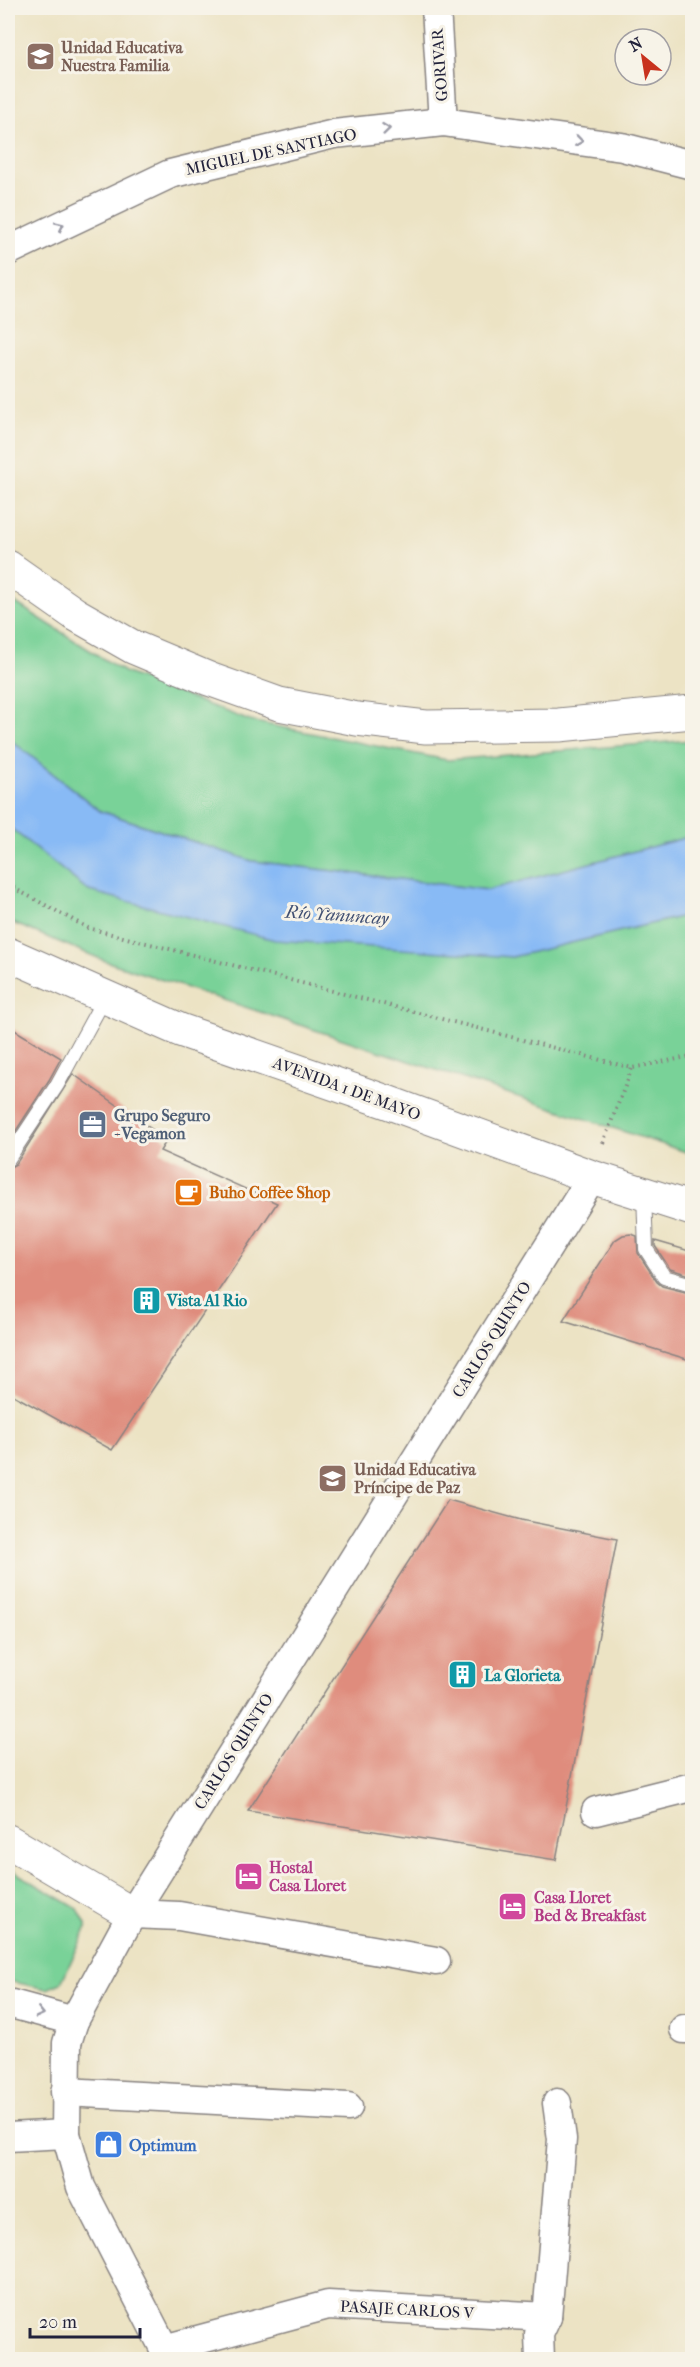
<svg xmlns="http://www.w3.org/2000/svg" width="700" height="2367" font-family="'IM FELL French Canon',serif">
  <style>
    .green { fill: #79d298; stroke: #4e7a6a; stroke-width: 1.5 }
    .water { fill: #88baf5; stroke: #556e98; stroke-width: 1.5 }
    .building { fill: #df8c7d }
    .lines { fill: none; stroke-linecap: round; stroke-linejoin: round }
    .lane-casing { stroke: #878280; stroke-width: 16 }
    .street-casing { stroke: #878280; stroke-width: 31 }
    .secondary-casing { stroke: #878280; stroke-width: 35 }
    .path { stroke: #878280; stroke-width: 4; stroke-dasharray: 1.5 4.5; stroke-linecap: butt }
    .lane { stroke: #fff; stroke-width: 14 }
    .street { stroke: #fff; stroke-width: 28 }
    .secondary { stroke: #fff; stroke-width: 33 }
    .oneway { stroke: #9c9ca7 }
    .labels { text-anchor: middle; stroke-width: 6; stroke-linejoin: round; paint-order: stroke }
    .education-label { font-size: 16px; font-weight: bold; fill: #785e54; stroke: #f7f3e8; text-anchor: start }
    .street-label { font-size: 16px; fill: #22223b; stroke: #f7f3e8 }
    .service-label { font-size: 16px; font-weight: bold; fill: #4e5e75; stroke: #f7f3e8; text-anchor: start }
    .food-label { font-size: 16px; font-weight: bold; fill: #c56008; stroke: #f7f3e8; text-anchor: start }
    .culture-label { font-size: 16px; font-weight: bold; fill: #0d838f; stroke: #f7f3e8; text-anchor: start }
    .hotel-label { font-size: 16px; font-weight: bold; fill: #b23c85; stroke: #f7f3e8; text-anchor: start }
    .shop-label { font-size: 16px; font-weight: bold; fill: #366cbe; stroke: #f7f3e8; text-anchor: start }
    .water-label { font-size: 18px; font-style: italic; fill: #415073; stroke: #f7f3e8 }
  </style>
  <rect width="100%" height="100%" fill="#f7f3e8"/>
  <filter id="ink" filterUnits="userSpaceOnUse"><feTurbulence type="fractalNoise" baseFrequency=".0167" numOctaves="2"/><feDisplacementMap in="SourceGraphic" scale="12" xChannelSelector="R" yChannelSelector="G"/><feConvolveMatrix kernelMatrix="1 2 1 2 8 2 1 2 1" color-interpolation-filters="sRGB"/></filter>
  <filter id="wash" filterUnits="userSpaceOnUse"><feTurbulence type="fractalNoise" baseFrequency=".008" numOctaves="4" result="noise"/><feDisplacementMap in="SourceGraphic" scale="24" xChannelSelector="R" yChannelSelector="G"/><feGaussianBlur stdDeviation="1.35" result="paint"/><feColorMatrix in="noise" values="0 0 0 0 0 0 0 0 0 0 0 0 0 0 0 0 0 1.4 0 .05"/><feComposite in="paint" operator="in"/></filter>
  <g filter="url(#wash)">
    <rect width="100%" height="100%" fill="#ece3c4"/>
    <g class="green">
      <path d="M8 598 124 672 250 721 447 760 692 740V836L488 890 252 861 100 811 8 738Z"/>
      <path d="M8 826 89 891 512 957 692 914V1154L108 962 8 921Z"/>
      <path d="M8 1868 78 1909 86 1924V1929L61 1983 47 1989 8 1981Z"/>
    </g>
    <path class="water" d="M8 738 100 811 252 861 488 890 692 836V914L512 957 275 940 89 891 8 826Z"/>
    <g id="blocks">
      <g class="building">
        <path d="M8 1026 61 1058 49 1080 8 1143Z"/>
        <path d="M73 1074 167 1140 160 1151 277 1203 112 1450 8 1392V1168L16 1164Z"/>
        <path d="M631 1234 637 1236 638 1253 657 1282 662 1286 693 1294V1361L563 1321 615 1240 623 1235Z"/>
        <path d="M655 1241 693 1252V1276L670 1269 655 1246Z"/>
        <path d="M448 1500 521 1520 617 1539 556 1860 248 1811Z"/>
      </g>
    </g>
  </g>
  <g filter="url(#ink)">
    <use href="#blocks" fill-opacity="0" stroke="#878280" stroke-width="1.5"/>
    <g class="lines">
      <defs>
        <g id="lane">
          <path d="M8 1159 57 1085 105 997"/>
          <path d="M644 1194 646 1249 664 1277 692 1285"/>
        </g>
        <g id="street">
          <path d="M436 8 443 122"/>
          <path d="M8 251 170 174 334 134 443 122 622 147 692 165"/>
          <path d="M596 1811 692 1787"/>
          <path d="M132 1914 179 1916 436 1961"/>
          <path d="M8 2003 74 2021"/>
          <path d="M684 2029H692"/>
          <path d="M65 2092 348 2107"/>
          <path d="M8 2137 66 2134"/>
          <path d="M164 2349 328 2305 547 2317 562 2139 557 2103"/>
          <path d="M170 2360 81 2187 66 2134 67 2043 74 2021 132 1914 592 1177"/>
          <path d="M540 2360 539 2334 547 2317"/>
        </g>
        <g id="secondary">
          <path d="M8 567 75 614 133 647 209 679 279 704 357 719 426 727 559 725 692 712"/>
          <path d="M8 954 180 1030 387 1102 592 1177 692 1209"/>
          <path d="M8 1841 132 1914"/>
        </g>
      </defs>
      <use href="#lane" class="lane-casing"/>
      <use href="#street" class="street-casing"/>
      <use href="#secondary" class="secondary-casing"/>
      <g class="path">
        <path d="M8 885 88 928 632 1068 692 1056"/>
        <path d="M603 1143 632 1068"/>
      </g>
      <use href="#lane" class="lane"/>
      <use href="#street" class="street"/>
      <use href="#secondary" class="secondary"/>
    </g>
    <defs><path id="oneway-chevron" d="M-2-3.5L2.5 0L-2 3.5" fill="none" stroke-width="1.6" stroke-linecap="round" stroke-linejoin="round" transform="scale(1.5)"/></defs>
    <g class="oneway">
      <use href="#oneway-chevron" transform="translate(386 129) rotate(-6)"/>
      <use href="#oneway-chevron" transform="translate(579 141) rotate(8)"/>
      <use href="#oneway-chevron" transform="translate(60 226) rotate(-25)"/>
      <use href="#oneway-chevron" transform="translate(40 2013) rotate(13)"/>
    </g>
  </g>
  <defs>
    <symbol id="school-square" viewBox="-11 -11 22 22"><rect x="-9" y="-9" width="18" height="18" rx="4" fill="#8d6e63" stroke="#f7f3e8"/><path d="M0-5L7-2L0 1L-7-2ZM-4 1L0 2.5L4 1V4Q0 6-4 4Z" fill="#fff"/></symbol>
    <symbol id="office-square" viewBox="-11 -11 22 22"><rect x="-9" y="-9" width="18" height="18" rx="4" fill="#5c6f8a" stroke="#f7f3e8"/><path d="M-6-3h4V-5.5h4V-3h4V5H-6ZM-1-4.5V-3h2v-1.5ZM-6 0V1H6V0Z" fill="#fff"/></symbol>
    <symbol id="cafe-square" viewBox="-11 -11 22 22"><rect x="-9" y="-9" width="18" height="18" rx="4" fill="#e8710a" stroke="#f7f3e8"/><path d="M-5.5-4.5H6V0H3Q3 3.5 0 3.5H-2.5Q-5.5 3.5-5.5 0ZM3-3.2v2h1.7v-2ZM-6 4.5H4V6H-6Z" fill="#fff"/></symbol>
    <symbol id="building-square" viewBox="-11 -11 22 22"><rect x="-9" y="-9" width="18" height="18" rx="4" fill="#0f9aa8" stroke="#f7f3e8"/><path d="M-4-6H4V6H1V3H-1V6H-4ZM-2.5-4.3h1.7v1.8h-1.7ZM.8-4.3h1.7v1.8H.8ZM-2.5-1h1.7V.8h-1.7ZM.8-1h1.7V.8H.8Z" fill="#fff"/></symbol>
    <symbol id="university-square" viewBox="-11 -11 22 22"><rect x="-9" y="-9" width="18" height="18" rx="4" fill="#8d6e63" stroke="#f7f3e8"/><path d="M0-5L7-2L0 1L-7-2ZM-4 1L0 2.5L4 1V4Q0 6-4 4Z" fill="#fff"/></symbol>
    <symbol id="hotel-square" viewBox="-11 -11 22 22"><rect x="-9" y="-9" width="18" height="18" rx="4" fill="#d1479c" stroke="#f7f3e8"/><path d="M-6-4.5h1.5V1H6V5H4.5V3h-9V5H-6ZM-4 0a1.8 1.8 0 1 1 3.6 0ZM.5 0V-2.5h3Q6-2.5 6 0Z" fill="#fff"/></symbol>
    <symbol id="shop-square" viewBox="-11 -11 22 22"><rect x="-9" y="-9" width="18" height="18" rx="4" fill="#3f7fe0" stroke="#f7f3e8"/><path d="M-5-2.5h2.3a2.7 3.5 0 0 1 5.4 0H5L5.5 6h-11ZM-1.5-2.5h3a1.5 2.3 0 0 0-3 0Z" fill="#fff"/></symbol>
  </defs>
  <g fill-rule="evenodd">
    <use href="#school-square" x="24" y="40" width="33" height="33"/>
    <use href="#office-square" x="76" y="1108" width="33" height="33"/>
    <use href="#cafe-square" x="172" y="1176" width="33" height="33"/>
    <use href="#building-square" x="130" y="1284" width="33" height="33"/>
    <use href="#university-square" x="316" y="1462" width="33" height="33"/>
    <use href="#building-square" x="446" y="1658" width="33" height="33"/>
    <use href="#hotel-square" x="232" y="1860" width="33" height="33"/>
    <use href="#hotel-square" x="496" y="1890" width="33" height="33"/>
    <use href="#shop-square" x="92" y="2128" width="33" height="33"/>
  </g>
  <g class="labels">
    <g class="education-label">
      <text x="61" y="53">Unidad Educativa<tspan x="61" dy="18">Nuestra Familia</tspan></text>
      <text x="354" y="1475">Unidad Educativa<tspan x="354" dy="18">Príncipe de Paz</tspan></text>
    </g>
    <g class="street-label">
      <text transform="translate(439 65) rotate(-94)" y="6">GORIVAR</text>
      <text transform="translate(271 151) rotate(-12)" y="6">MIGUEL DE SANTIAGO</text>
      <text transform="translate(347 1088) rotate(20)" y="6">AVENIDA 1 DE MAYO</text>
      <text transform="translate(491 1339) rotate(-58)" y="6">CARLOS QUINTO</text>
      <text transform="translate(233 1751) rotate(-58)" y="6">CARLOS QUINTO</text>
      <text transform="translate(407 2309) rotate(3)" y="6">PASAJE CARLOS V</text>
    </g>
    <g class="service-label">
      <text x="114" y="1121">Grupo Seguro<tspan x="114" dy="18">- Vegamon</tspan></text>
    </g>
    <g class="food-label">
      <text x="209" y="1198">Buho Coffee Shop</text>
    </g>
    <g class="culture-label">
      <text x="167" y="1306">Vista Al Rio</text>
      <text x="484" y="1681">La Glorieta</text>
    </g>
    <g class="hotel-label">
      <text x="269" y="1873">Hostal<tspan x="269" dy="18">Casa Lloret</tspan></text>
      <text x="534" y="1903">Casa Lloret<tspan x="534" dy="18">Bed &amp; Breakfast</tspan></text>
    </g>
    <g class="shop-label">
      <text x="129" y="2151">Optimum</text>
    </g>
    <g class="water-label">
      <text transform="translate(337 915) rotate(4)" y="6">Río Yanuncay</text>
    </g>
  </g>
  <rect width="700" height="2367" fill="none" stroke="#f7f3e8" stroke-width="30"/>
  <g transform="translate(643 57) rotate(330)"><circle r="28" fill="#f7f3e8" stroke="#a29fa3" stroke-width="1.5"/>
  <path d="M0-4.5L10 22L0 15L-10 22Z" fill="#c8321e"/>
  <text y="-9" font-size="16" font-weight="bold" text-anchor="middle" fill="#22223b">N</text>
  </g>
  <path d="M30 2328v9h110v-9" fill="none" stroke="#22223b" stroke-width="3"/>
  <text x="39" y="2328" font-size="18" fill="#22223b" stroke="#f7f3e8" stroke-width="4.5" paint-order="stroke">20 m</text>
</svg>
